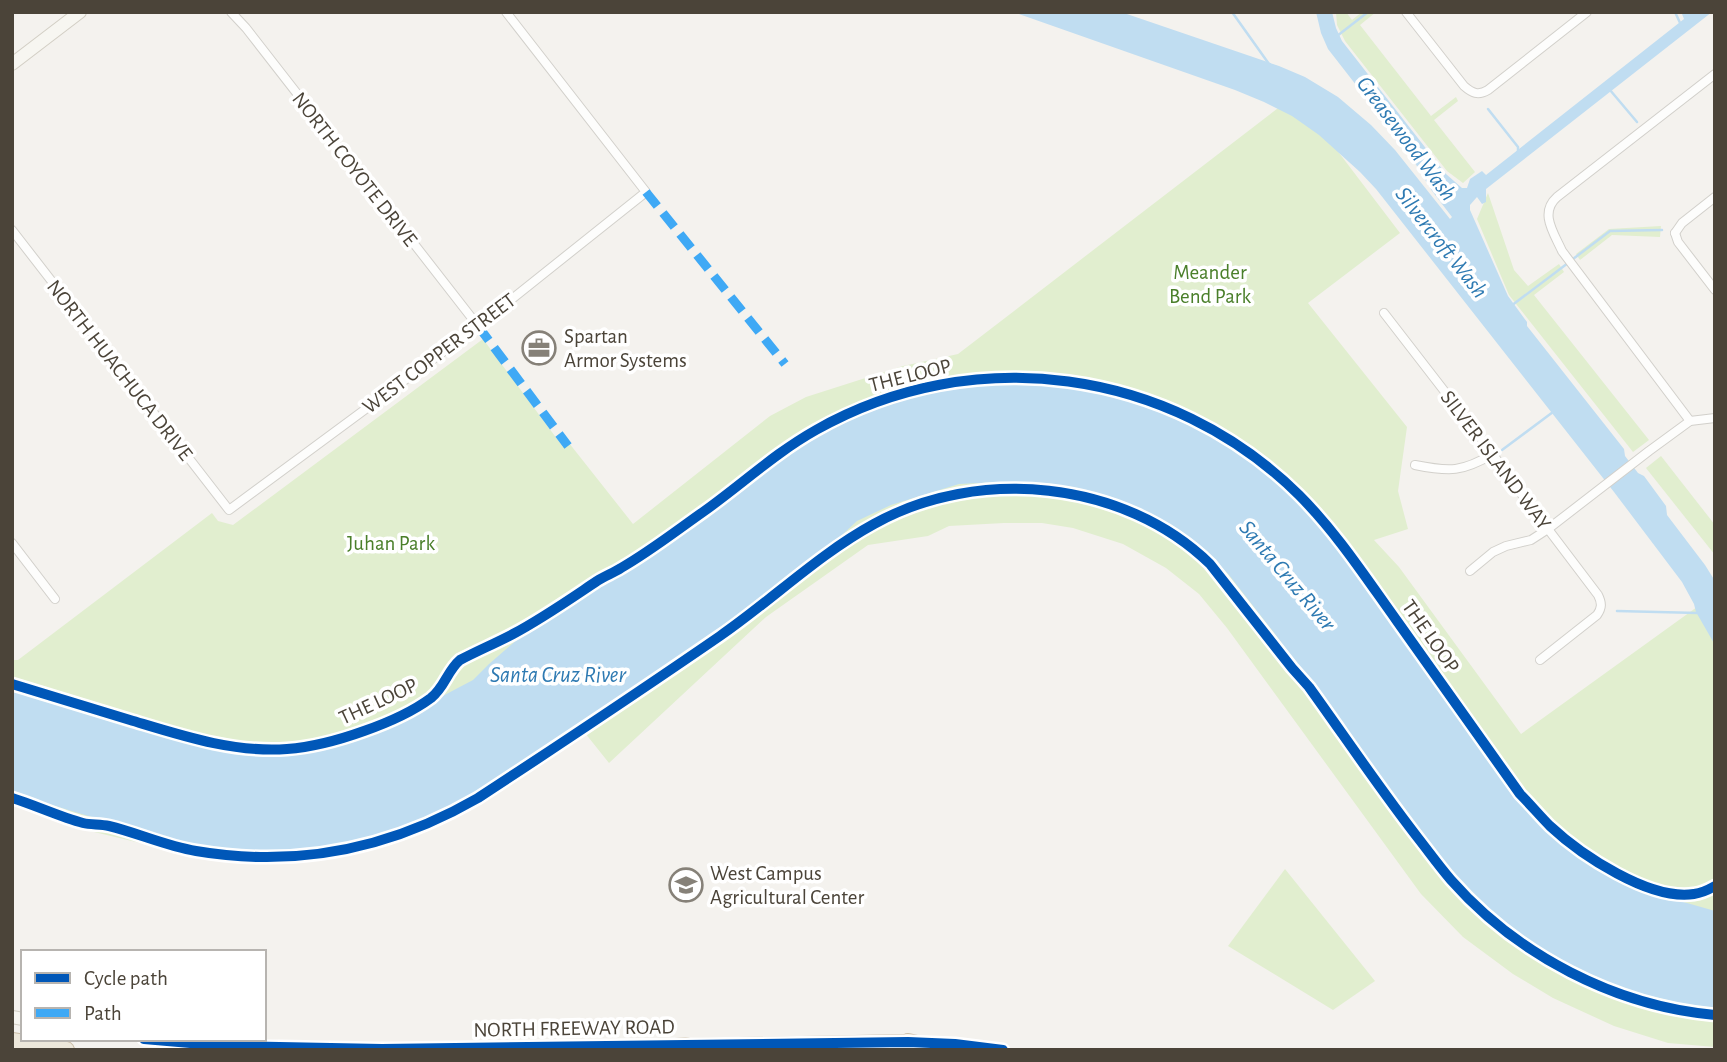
<svg xmlns="http://www.w3.org/2000/svg" width="1727" height="1062" font-family="'Alegreya Sans',sans-serif">
  <style>
    .green { fill: #e1eecf }
    .water { fill: #c0ddf1 }
    .lines { fill: none; stroke-linecap: round; stroke-linejoin: round }
    .stream { stroke: #c0ddf1; stroke-width: 2.5 }
    .minor-casing { stroke: #d2d0cb; stroke-width: 10 }
    .secondary-casing { stroke: #d3cfc5; stroke-width: 14 }
    .trunk-casing { stroke: #ccbfa9; stroke-width: 16 }
    .motorway-casing { stroke: #ccbfa9; stroke-width: 18 }
    .minor { stroke: #fdfdfc; stroke-width: 8 }
    .secondary { stroke: #f7f6f1; stroke-width: 12 }
    .trunk { stroke: #f0ece0; stroke-width: 14 }
    .motorway { stroke: #ede8db; stroke-width: 16 }
    .quiet { stroke: #3fa9f5; stroke-width: 9; stroke-dasharray: 18 9; stroke-linecap: butt }
    .cycleway-casing { stroke: #fff; stroke-width: 15 }
    .cycleway { stroke: #0057b8; stroke-width: 10 }
    .labels { text-anchor: middle; stroke-width: 7; stroke-linejoin: round; paint-order: stroke }
    .street-label { font-size: 21px; fill: #4b4439; stroke: #fff }
    .park-label { font-size: 21px; fill: #4a7f2a; stroke: #fff }
    .poi-label { font-size: 21px; fill: #4b4439; stroke: #fff; text-anchor: start }
    .water-label { font-size: 23px; font-style: italic; fill: #2e7ab2; stroke: #fff }
  </style>
  <rect width="100%" height="100%" fill="#f4f2ee"/>
  <g class="green">
    <path d="M1336 12H1346L1352 20 1362 12H1376L1360 25 1431 116 1456 97 1458 101 1434 120 1475 172 1463 183 1447 171 1345 41 1337 25Z"/>
    <path d="M1295 95 1400 233 1308 303 1407 427 1398 491 1408 529 1374 540 1399 567 1521 734 1715 594V1047L1668 1043 1614 1026 1553 998 1513 974 1463 937 1421 894 1227 628 1199 594 1166 568 1123 544 1073 528 1042 523H1004L949 526 928 536 868 545 766 617 609 763 585 733 509 782 447 819 399 841 337 858 267 864 203 858 90 831 12 804V660H18L212 513 218 521 233 525 483 339 563 447 569 443 633 524 770 416 806 397 903 366 958 354Z"/>
    <path d="M1488 193 1514 270 1528 286 1559 264 1564 272 1534 295 1649 440 1633 452 1509 295 1477 219Z"/>
    <path d="M1661 226 1660 237 1612 235 1580 260 1576 254 1609 229Z"/>
    <path d="M1661 456 1715 525V555L1646 468Z"/>
    <path d="M1285 869 1375 981 1333 1010 1228 946Z"/>
  </g>
  <g class="water">
    <path d="M1013 12H1121L1279 66 1305 77 1338 97 1371 125 1395 150 1450 219 1452 217 1432 191 1409 153 1328 49 1321 33 1316 12H1332L1336 28 1342 41 1446 174 1462 188H1467L1470 179 1482 171 1486 175 1684 19 1682 14 1684 12H1712L1486 189V202L1482 204 1477 197 1470 205V210L1508 296 1527 322V326L1624 449 1625 456 1638 473 1644 476 1666 506 1667 515 1705 565 1715 581V645L1696 612 1694 604 1682 582 1614 492 1376 189 1360 172 1319 135 1292 116 1264 102 1235 90Z"/>
    <path d="M994 383H1039L1098 391 1154 406 1206 432 1254 461 1290 490 1329 533 1536 817 1572 848 1577 857 1612 878 1631 887 1715 911V1008L1680 1003 1642 994 1610 983 1573 966 1546 951 1515 930 1493 913 1448 867 1275 634 1229 575 1210 555 1178 530 1127 505 1078 488 1046 483 1001 482 959 484 891 505 857 521 828 548 769 594 697 646 475 793 436 815 405 829 375 839 338 848 291 852 252 853 201 847 161 838 12 793V687L176 737 213 746 240 751 273 753 339 744 380 729 473 680 489 664 526 632 607 579 640 563 782 457 811 438 851 418 883 405 930 391Z"/>
  </g>
  <g class="lines">
    <g class="stream">
      <path d="M1232 12 1269 64"/>
      <path d="M1675 12 1681 25"/>
      <path d="M1337 36 1368 12"/>
      <path d="M1610 90 1637 122"/>
      <path d="M1488 109 1518 147V151"/>
      <path d="M1573 259 1610 231 1662 230"/>
      <path d="M1511 306 1568 263"/>
      <path d="M1502 450 1553 412"/>
      <path d="M1617 611 1698 613"/>
    </g>
    <defs>
      <g id="minor">
        <path d="M231 12 246 28 478 326"/>
        <path d="M1406 12 1464 86C1472 93 1478 96 1488 90L1587 12"/>
        <path d="M12 230 229 510 478 326 646 192 506 12"/>
        <path d="M1675 233 1678 242 1715 290"/>
        <path d="M1675 233 1682 223 1715 197"/>
        <path d="M1384 313 1493 454 1504 471 1598 595C1602 603 1602 608 1597 615L1540 660"/>
        <path d="M1690 421 1562 251C1554 233 1539 213 1557 197L1715 74"/>
        <path d="M1415 465C1450 472 1462 472 1493 454"/>
        <path d="M12 543 55 599"/>
        <path d="M1470 571 1493 552 1506 546 1531 540 1548 529 1649 451 1690 421 1715 418"/>
      </g>
      <g id="secondary">
        <path d="M12 64 80 12"/>
        <path d="M12 1017 23 1019"/>
        <path d="M144 1039 225 1046 382 1049 654 1046"/>
        <path d="M934 1043 1003 1050"/>
      </g>
      <path id="trunk" d="M686 1046 908 1042"/>
      <g id="motorway">
        <path d="M12 1041 66 1050"/>
        <path d="M908 1042 944 1050"/>
        <path d="M645 1050 686 1046"/>
      </g>
    </defs>
    <use href="#minor" class="minor-casing"/>
    <use href="#secondary" class="secondary-casing"/>
    <use href="#trunk" class="trunk-casing"/>
    <use href="#motorway" class="motorway-casing"/>
    <use href="#minor" class="minor"/>
    <use href="#secondary" class="secondary"/>
    <use href="#trunk" class="trunk"/>
    <use href="#motorway" class="motorway"/>
    <g class="quiet">
      <path d="M646 192 785 364"/>
      <path d="M478 326 568 446"/>
    </g>
    <defs>
      <g id="cycleway">
        <path d="M12 684C51 696 91 708 130 720 180 735 233 753 287 749 314 747 339 740 364 731 387 723 412 712 431 698 445 687 447 671 460 660 477 651 496 643 513 634 543 618 570 599 597 581 605 576 613 573 621 568 649 552 676 531 703 512 741 485 775 453 816 430 973 341 1171 368 1299 495 1337 533 1366 578 1397 621 1438 679 1479 736 1520 794 1530 804 1540 816 1550 826 1581 855 1650 901 1694 894 1702 893 1708 890 1715 886"/>
        <path d="M12 798C35 805 60 817 83 823 91 825 100 824 109 826 138 833 166 846 196 851 296 868 390 849 478 798 559 745 640 691 720 636 772 600 819 554 874 524 978 466 1124 480 1210 564L1292 668 1309 687C1345 737 1380 789 1418 838 1429 852 1439 866 1451 880 1517 955 1615 1006 1715 1015"/>
        <path d="M144 1039 225 1046 382 1049 908 1042 955 1044 1003 1050"/>
      </g>
    </defs>
    <use href="#cycleway" class="cycleway-casing"/>
    <use href="#cycleway" class="cycleway"/>
  </g>
  <defs>
    <symbol id="office-ring" viewBox="-11 -11 22 22"><circle r="9.5" fill="#fff" stroke="#868178" stroke-width="1.5"/><path d="M-6-3h4V-5.5h4V-3h4V5H-6ZM-1-4.5V-3h2v-1.5ZM-6 0V1H6V0Z" fill="#868178"/></symbol>
    <symbol id="university-ring" viewBox="-11 -11 22 22"><circle r="9.5" fill="#fff" stroke="#868178" stroke-width="1.5"/><path d="M0-5L7-2L0 1L-7-2ZM-4 1L0 2.5L4 1V4Q0 6-4 4Z" fill="#868178"/></symbol>
  </defs>
  <g fill-rule="evenodd">
    <use href="#office-ring" x="520" y="329" width="38" height="38"/>
    <use href="#university-ring" x="667" y="866" width="38" height="38"/>
  </g>
  <g class="labels">
    <g class="street-label">
      <text transform="translate(355 169) rotate(52)" y="7">NORTH COYOTE DRIVE</text>
      <text transform="translate(439 353) rotate(-37)" y="7">WEST COPPER STREET</text>
      <text transform="translate(120 370) rotate(52)" y="7">NORTH HUACHUCA DRIVE</text>
      <text transform="translate(910 375) rotate(-14)" y="7">THE LOOP</text>
      <text transform="translate(1496 460) rotate(53)" y="7">SILVER ISLAND WAY</text>
      <text transform="translate(1431 636) rotate(55)" y="7">THE LOOP</text>
      <text transform="translate(378 701) rotate(-25)" y="7">THE LOOP</text>
      <text transform="translate(574 1028) rotate(-1)" y="7">NORTH FREEWAY ROAD</text>
    </g>
    <g class="park-label">
      <text x="1210" y="279">Meander<tspan x="1210" dy="24">Bend Park</tspan></text>
      <text x="391" y="550">Juhan Park</text>
    </g>
    <g class="poi-label">
      <text x="564" y="343">Spartan<tspan x="564" dy="24">Armor Systems</tspan></text>
      <text x="710" y="880">West Campus<tspan x="710" dy="24">Agricultural Center</tspan></text>
    </g>
    <g class="water-label">
      <text transform="translate(1407 138) rotate(53)" y="8">Greasewood Wash</text>
      <text transform="translate(1442 242) rotate(52)" y="8">Silvercroft Wash</text>
      <text transform="translate(1288 575) rotate(50)" y="8">Santa Cruz River</text>
      <text x="558" y="682">Santa Cruz River</text>
    </g>
  </g>
  <rect width="1727" height="1062" fill="none" stroke="#4b4439" stroke-width="28"/>
  <rect x="21" y="950" width="245" height="91" fill="#ffffff" stroke="#b7b4b0" stroke-width="2"/>
  <rect x="35" y="973" width="35" height="10" fill="#0057b8" stroke="#b7b4b0" stroke-width="2"/>
  <text x="84" y="985" font-size="21" fill="#4b4439">Cycle path</text>
  <rect x="35" y="1008" width="35" height="10" fill="#3fa9f5" stroke="#b7b4b0" stroke-width="2"/>
  <text x="84" y="1020" font-size="21" fill="#4b4439">Path</text>
</svg>
